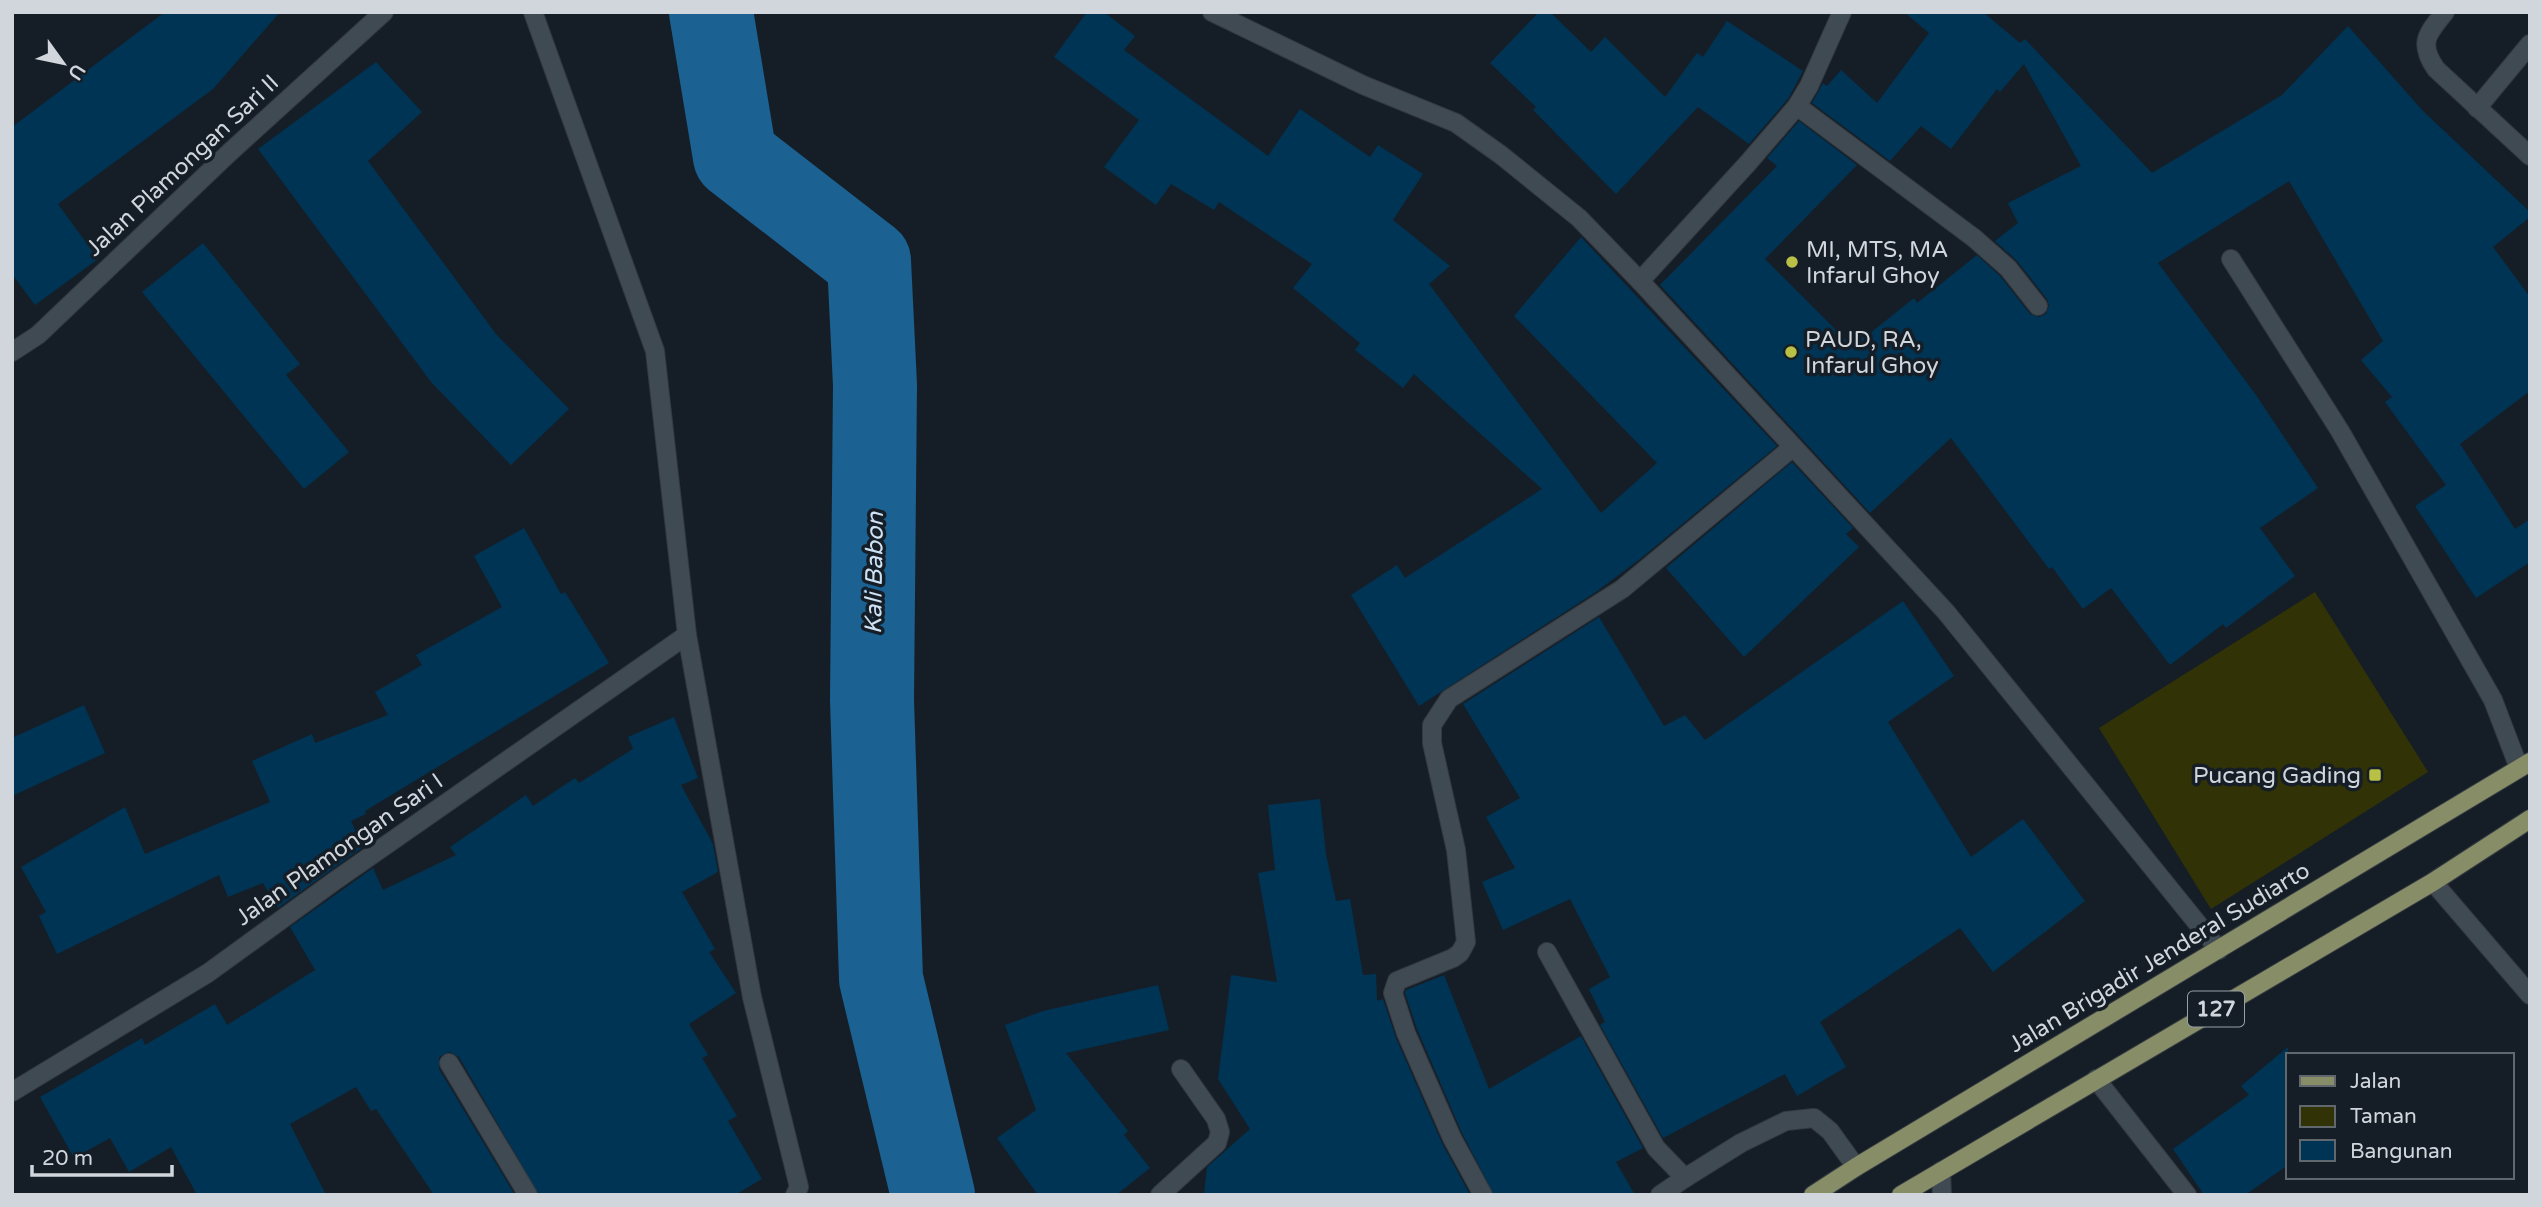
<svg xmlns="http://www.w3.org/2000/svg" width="2542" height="1207" font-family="'Varela Round',sans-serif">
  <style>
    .green { fill: #313306 }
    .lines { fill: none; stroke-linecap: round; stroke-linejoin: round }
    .river { stroke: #1b6192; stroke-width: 84 }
    .building { fill: #003455 }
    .lane-casing { stroke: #343940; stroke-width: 20 }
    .street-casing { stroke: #343940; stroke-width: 20 }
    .primary-casing { stroke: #343940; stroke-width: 20 }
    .lane { stroke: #404a53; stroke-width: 18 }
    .street { stroke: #404a53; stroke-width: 18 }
    .primary { stroke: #868d67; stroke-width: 18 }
    .poi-dot { fill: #b9c046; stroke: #151e26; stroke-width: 2.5 }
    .labels { text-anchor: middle; stroke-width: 7; stroke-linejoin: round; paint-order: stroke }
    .shield { fill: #151e26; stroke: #989fa5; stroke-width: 2 }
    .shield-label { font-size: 21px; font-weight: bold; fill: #d0d6db }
    .street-label { font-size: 23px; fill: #d0d6db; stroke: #151e26 }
    .poi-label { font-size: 23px; fill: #d0d6db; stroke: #151e26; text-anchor: start }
    .water-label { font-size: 24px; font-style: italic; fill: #cee2f4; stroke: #151e26 }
  </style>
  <rect width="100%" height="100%" fill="#151e26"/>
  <path class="green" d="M2315 592 2428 772 2211 909 2099 728Z"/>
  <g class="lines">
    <path class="river" d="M711 12 735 157 869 261 875 385 872 700 881 979 933 1195"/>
  </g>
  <g class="building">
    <path d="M165 12H280L213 89 58 204 98 259 35 305 12 274V127Z"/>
    <path d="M1087 12H1104L1135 36 1124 50 1268 156 1300 109 1370 157 1378 145 1423 174 1393 220 1450 266 1429 284 1601 513 1657 463 1514 316 1581 237 1777 446 1640 559 1596 592 1419 706 1351 595 1397 565 1405 578 1542 489 1414 374 1403 388 1355 350 1360 343 1293 288 1312 264 1219 202 1214 210 1171 184 1156 205 1104 167 1139 120 1054 57Z"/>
    <path d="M1539 12H1550L1591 52 1605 37 1665 97 1697 53 1703 57 1727 21 1803 71 1788 99 1749 144 1698 107 1616 194 1533 110 1536 107 1490 63Z"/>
    <path d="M1904 12H1983L2020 43 2025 39 2152 173 2282 95 2348 26 2422 110 2530 212V217L2493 247 2530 297V391L2460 444 2515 529 2530 519V562L2476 598 2415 506 2446 485 2385 402 2392 397 2361 360 2383 341 2289 181 2158 263 2256 395 2318 488 2260 528 2295 576 2226 628 2223 624 2170 665 2111 588 2083 609 2052 567 2049 569 1951 438 1870 513 1660 285 1777 166 1767 158 1799 121 1857 165 1765 259 1849 343 1859 333 1864 338 1914 298 1917 303 1977 255 2000 276 2030 314 2039 317 2046 314 2049 305 2047 299 2017 261 1995 241 2018 223 2008 203 2081 166 2024 64 2000 92 1997 89 1951 149 1921 126 1890 161 1812 103 1823 83 1827 86 1841 70 1877 103 1929 33Z"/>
    <path d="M376 62 422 112 368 161 496 334 569 409 511 465 431 382 258 149Z"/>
    <path d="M203 243 300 364 286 375 349 452 304 489 142 292Z"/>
    <path d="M1792 462 1853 528 1846 534 1859 547 1744 657 1666 568Z"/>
    <path d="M524 528 561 594 565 592 609 663 365 811 366 814 351 821 363 847 278 908 263 883 228 897 219 875 57 954 39 916 46 912 21 867 125 807 145 854 270 802 252 761 312 734 315 743 388 715 375 692 422 665 416 655 502 607 474 556Z"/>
    <path d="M1903 601 1954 676 1888 722 1971 857 2023 819 2085 901 1993 972 1960 928 1820 1022 1846 1067 1797 1096 1785 1074 1663 1138 1600 1025 1605 1022 1589 989 1610 977 1570 899 1503 930 1482 882 1515 868 1486 817 1520 798 1463 704 1599 617 1664 726 1685 715 1705 740Z"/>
    <path d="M84 705 105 753 12 796V738Z"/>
    <path d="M674 717 698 778 681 785 713 844 718 872 682 892 715 949 709 952 736 993 689 1024 708 1055 702 1058 737 1116 728 1121 762 1179 735 1195H539L459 1057 450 1052 439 1057V1069L515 1195H434L376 1109 371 1111 356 1087 290 1124 326 1195H197L171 1147 129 1172 110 1138 74 1158 40 1097 142 1038 145 1045 215 1004 227 1025 315 970 290 927 373 868 383 890 456 855 450 847 526 795 533 806 575 778 579 783 633 749 628 737Z"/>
    <path d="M1320 799 1326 854 1336 901 1350 899 1363 975 1376 974 1377 1001 1383 999 1396 1038 1442 1143 1470 1195H1204L1207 1167 1250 1129 1218 1079 1231 975 1277 982 1258 873 1275 870 1268 805Z"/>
    <path d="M1444 975 1489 1089 1581 1036 1643 1148 1616 1162 1635 1195H1494L1462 1133 1417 1029 1405 993 1406 990Z"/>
    <path d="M1158 985 1169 1030 1066 1053 1128 1131 1124 1135 1150 1168 1116 1195H1038L997 1138 1036 1110 1005 1025 1043 1011Z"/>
    <path d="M2288 1047V1165L2245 1195H2204L2173 1149 2249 1095 2241 1086Z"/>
  </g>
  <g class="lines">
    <defs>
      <g id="lane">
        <path d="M2445 12C2427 34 2418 43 2436 69L2530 156"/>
        <path d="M2477 108 2530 44"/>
        <path d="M2231 259 2340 431 2493 700 2519 768"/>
        <path d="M2433 882 2530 995"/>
      </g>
      <g id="street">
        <path d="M533 12 655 351 687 635 752 997 799 1187 795 1195"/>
        <path d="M1212 12 1363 85 1456 123 1501 155 1579 218 1640 281 1946 612 2219 950"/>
        <path d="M1797 106 1974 238 2008 268 2038 306"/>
        <path d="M1640 281 1748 163 1797 106 1809 86 1842 12"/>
        <path d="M12 352 38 335 229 153 384 12"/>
        <path d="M1547 952 1656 1148 1685 1178 1741 1143 1786 1121 1814 1118 1830 1131 1856 1167"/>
        <path d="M449 1063 528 1195"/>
        <path d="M2096 1079 2187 1195"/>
        <path d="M12 1092 208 973 336 880 687 635"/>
        <path d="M1941 1171 1942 1195"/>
        <path d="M1160 1195 1217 1143 1220 1132 1216 1119 1181 1069"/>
        <path d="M1483 1195 1452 1138 1406 1033 1393 993 1397 981 1453 958 1460 953 1466 942 1456 850 1432 743V725L1449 699 1622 589 1793 447"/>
        <path d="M1660 1195 1685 1178"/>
      </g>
      <g id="primary">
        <path d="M1813 1195 1856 1167 2530 762"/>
        <path d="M1901 1195 2433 882 2530 819"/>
      </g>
    </defs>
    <use href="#lane" class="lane-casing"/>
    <use href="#street" class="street-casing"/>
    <use href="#primary" class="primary-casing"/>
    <use href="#lane" class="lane"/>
    <use href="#street" class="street"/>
    <use href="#primary" class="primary"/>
  </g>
  <g class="poi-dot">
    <circle cx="1792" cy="262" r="7"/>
    <circle cx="1791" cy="352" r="7"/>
    <rect x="2368" y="768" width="14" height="14" rx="3.5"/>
  </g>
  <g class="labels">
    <rect class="shield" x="2188" y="991.5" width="56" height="35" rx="5"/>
    <g class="shield-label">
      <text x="2216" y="1016">127</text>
    </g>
    <g class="street-label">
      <text transform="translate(182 165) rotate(-43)" y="8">Jalan Plamongan Sari II</text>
      <text transform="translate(339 849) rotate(-35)" y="8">Jalan Plamongan Sari I</text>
      <text transform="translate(2159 957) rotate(-31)" y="8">Jalan Brigadir Jenderal Sudiarto</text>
    </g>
    <g class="poi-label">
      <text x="1806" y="257">MI, MTS, MA<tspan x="1806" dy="26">Infarul Ghoy</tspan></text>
      <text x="1805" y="347">PAUD, RA,<tspan x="1805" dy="26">Infarul Ghoy</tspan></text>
      <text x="2361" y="783" text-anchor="end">Pucang Gading</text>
    </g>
    <g class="water-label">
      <text transform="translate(874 573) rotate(-89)" y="8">Kali Babon</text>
    </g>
  </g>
  <rect width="2542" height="1207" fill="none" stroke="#d0d6db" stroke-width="28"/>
  <rect x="2286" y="1053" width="228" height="126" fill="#151e26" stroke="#60686e" stroke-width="2"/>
  <rect x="2300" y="1076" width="35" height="10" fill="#868d67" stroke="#60686e" stroke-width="2"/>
  <text x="2350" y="1088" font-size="21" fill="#d0d6db">Jalan</text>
  <rect x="2300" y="1106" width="35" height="21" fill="#313306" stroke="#60686e" stroke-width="2"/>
  <text x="2350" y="1123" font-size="21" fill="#d0d6db">Taman</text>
  <rect x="2300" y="1140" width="35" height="21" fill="#003455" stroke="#60686e" stroke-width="2"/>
  <text x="2350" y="1158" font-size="21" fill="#d0d6db">Bangunan</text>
  <g transform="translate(63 63) rotate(123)" stroke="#151e26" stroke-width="5" paint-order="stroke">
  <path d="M0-5L12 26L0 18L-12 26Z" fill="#d0d6db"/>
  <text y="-10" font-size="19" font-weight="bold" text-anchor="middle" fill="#d0d6db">U</text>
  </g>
  <path d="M32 1165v10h140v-10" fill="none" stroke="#d0d6db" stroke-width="3.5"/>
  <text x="42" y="1165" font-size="21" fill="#d0d6db" stroke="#151e26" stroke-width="5" paint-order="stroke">20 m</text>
</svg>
